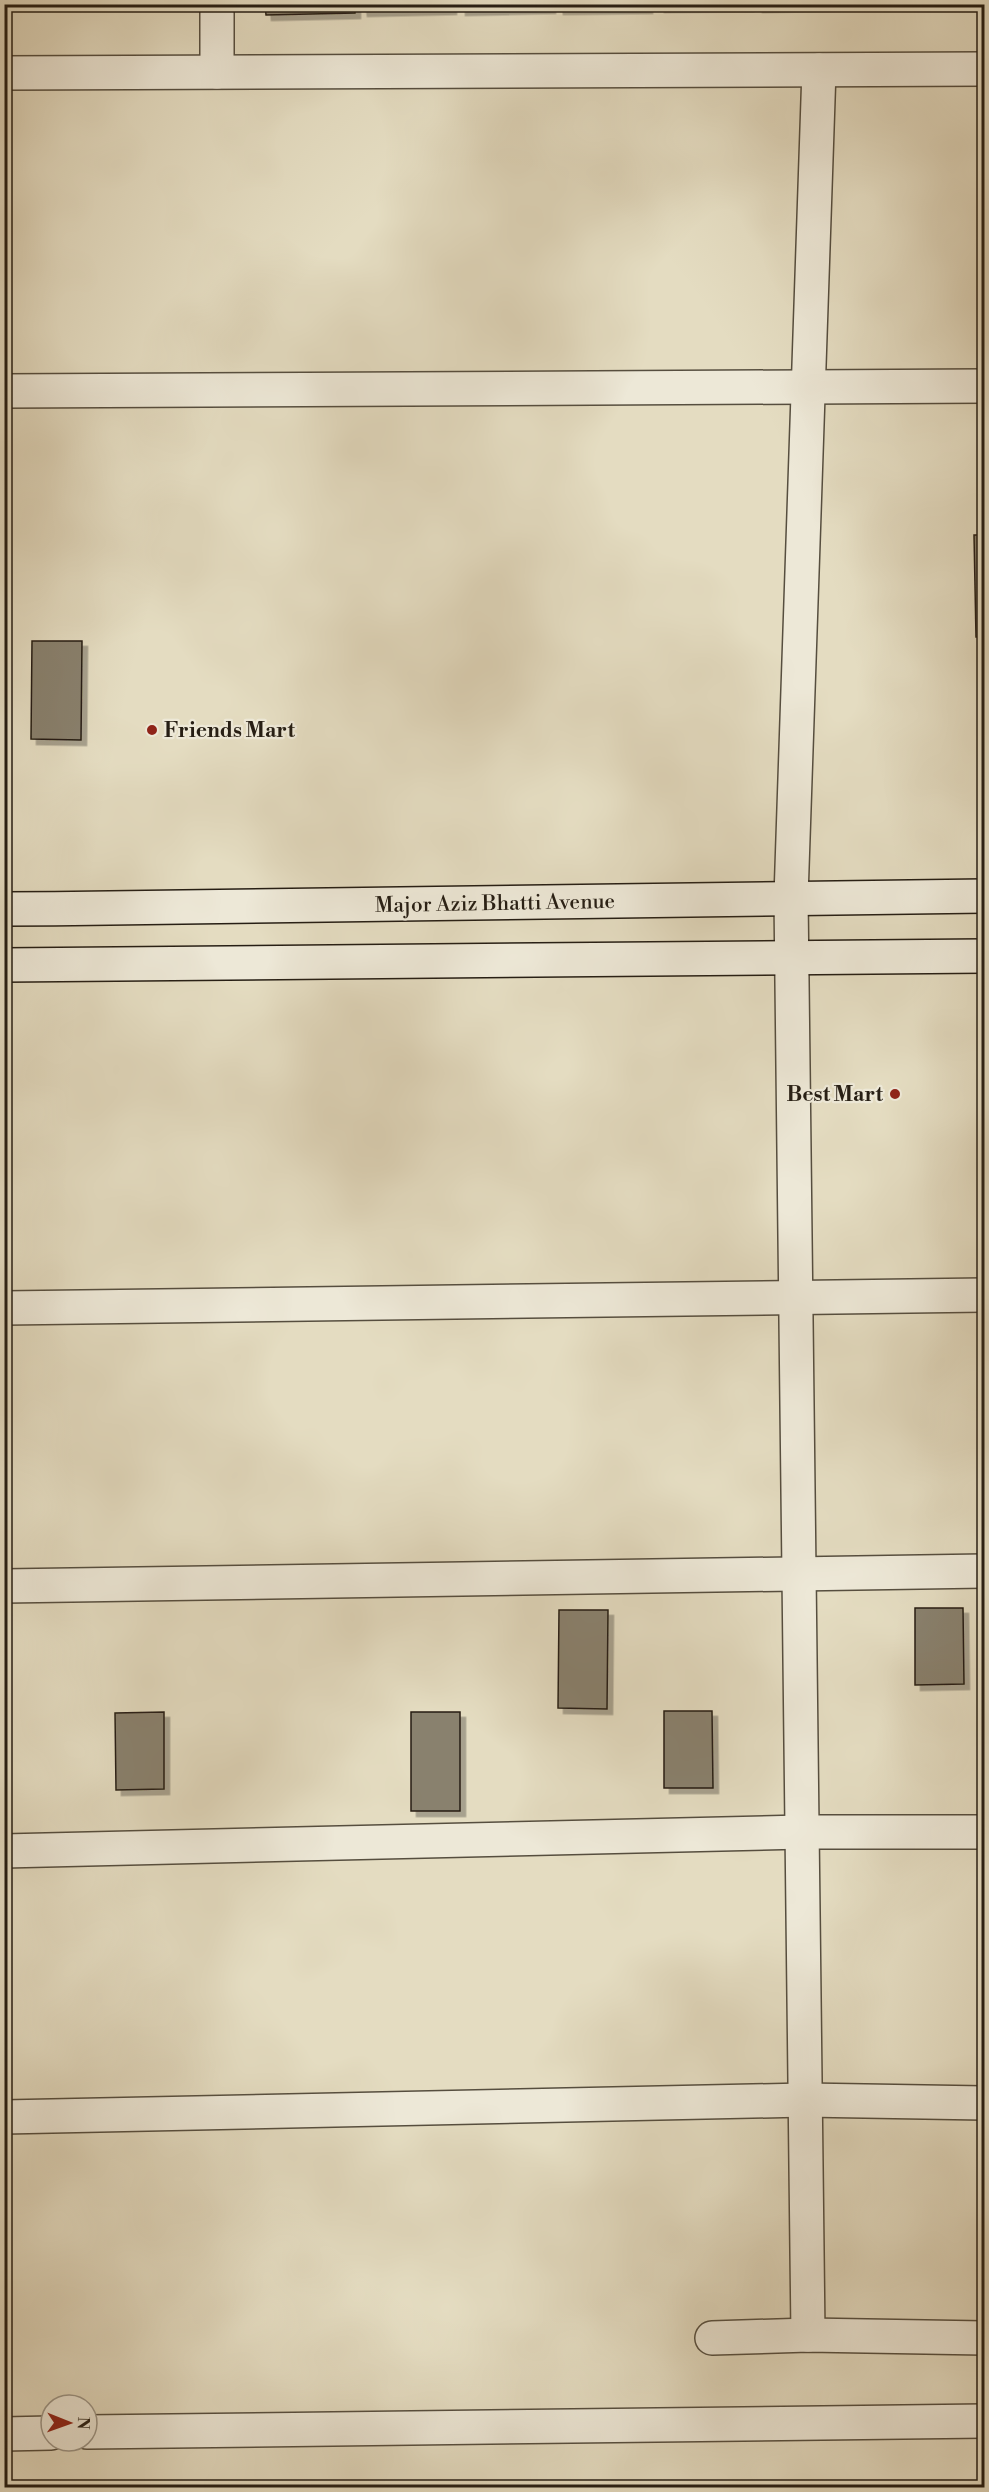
<svg xmlns="http://www.w3.org/2000/svg" width="989" height="2492" font-family="'Libre Bodoni',serif">
  <style>
    .building { fill: #89816e; stroke: #261e14; stroke-width: 1.5; filter: url(#shadow) }
    .lines { fill: none; stroke-linecap: round; stroke-linejoin: round }
    .minor-casing { stroke: #564e3f; stroke-width: 36 }
    .secondary-casing { stroke: #261e14; stroke-width: 36 }
    .minor { stroke: #ede8d7; stroke-width: 33 }
    .secondary { stroke: #ede8d7; stroke-width: 33 }
    .poi-dot { fill: #8f2418; stroke: #ede8d7; stroke-width: 2 }
    .labels { text-anchor: middle; stroke-width: 4.5; stroke-linejoin: round; paint-order: stroke }
    .poi-label { font-size: 21px; font-weight: bold; fill: #261e14; stroke: #ede8d7; text-anchor: start }
    .street-label { font-size: 21px; fill: #261e14; stroke: #ede8d7 }
  </style>
  <defs>
    <filter id="shadow"><feDropShadow dx="5.5" dy="5.5" stdDeviation="0" flood-color="#0004"/></filter>
  </defs>
  <rect width="100%" height="100%" fill="#e4dcc1"/>
  <filter id="stains"><feTurbulence type="fractalNoise" baseFrequency=".00333" numOctaves="4"/><feColorMatrix values="0 0 0 0 .2 0 0 0 0 .09 0 0 0 0 .02 0 0 0 .5 -.17"/></filter>
  <radialGradient id="worn" r=".72"><stop offset=".6" stop-color="#630" stop-opacity="0"/><stop offset="1" stop-color="#630" stop-opacity=".3"/></radialGradient>
  <g class="building">
    <path d="M265 4H355V13L266 15Z"/>
    <path d="M361 4H451V9L362 11Z"/>
    <path d="M460 4H550V8L460 10Z"/>
    <path d="M557 4H647V8L558 9Z"/>
    <path d="M659 4H748V6L659 7Z"/>
    <path d="M757 4H847V5L757 7Z"/>
    <path d="M974 535H984V637H976Z"/>
    <path d="M32 641H82L81 740 31 739Z"/>
    <path d="M915 1608H963L964 1684 915 1685Z"/>
    <path d="M559 1610H608L607 1709 558 1708Z"/>
    <path d="M664 1711H712L713 1788H664Z"/>
    <path d="M164 1712V1789L116 1790 115 1713Z"/>
    <rect x="411" y="1712" width="49" height="99"/>
  </g>
  <g class="lines">
    <defs>
      <g id="minor">
        <path d="M217 72V4"/>
        <path d="M4 73 984 69"/>
        <path d="M4 391 984 386"/>
        <path d="M4 1308 984 1295"/>
        <path d="M4 1586 984 1571"/>
        <path d="M4 1851 802 1832H984"/>
        <path d="M4 2117 805 2100 984 2103"/>
        <path d="M808 2335 791 897 819 70"/>
        <path d="M712 2338 808 2335 984 2338"/>
        <path d="M87 2432 984 2421"/>
        <path d="M4 2434 51 2433"/>
      </g>
      <g id="secondary">
        <path d="M4 909C331 907 658 898 984 896"/>
        <path d="M4 965 984 956"/>
      </g>
    </defs>
    <use href="#minor" class="minor-casing"/>
    <use href="#secondary" class="secondary-casing"/>
    <use href="#minor" class="minor"/>
    <use href="#secondary" class="secondary"/>
  </g>
  <g class="poi-dot">
    <circle cx="152" cy="730" r="6"/>
    <circle cx="895" cy="1094" r="6"/>
  </g>
  <g class="labels">
    <g class="poi-label">
      <text x="164" y="737">Friends Mart</text>
      <text x="883" y="1101" text-anchor="end">Best Mart</text>
    </g>
    <g class="street-label">
      <text transform="translate(495 903) rotate(-1)" y="7">Major Aziz Bhatti Avenue</text>
    </g>
  </g>
  <rect width="989" height="2492" fill="none" stroke="#e4dcc1" stroke-width="24"/>
  <rect x="6" y="6" width="977" height="2480" fill="none" stroke="#261e14" stroke-width="3"/>
  <rect x="12" y="12" width="965" height="2468" fill="none" stroke="#261e14" stroke-width="1.5"/>
  <g transform="translate(69 2423) rotate(91)"><circle r="28" fill="#ede8d7" stroke="#9d9789" stroke-width="1.5"/>
  <path d="M0-4.5L10 22L0 15L-10 22Z" fill="#8f2418"/>
  <text y="-9" font-size="16" font-weight="bold" text-anchor="middle" fill="#261e14">N</text>
  </g>
  <rect width="100%" height="100%" filter="url(#stains)"/>
  <rect width="100%" height="100%" fill="url(#worn)"/>
</svg>
